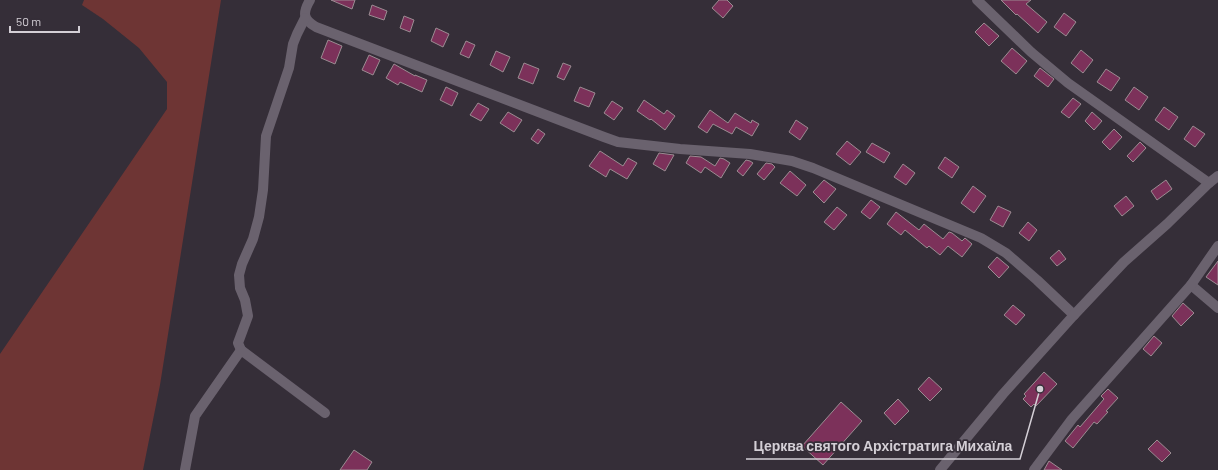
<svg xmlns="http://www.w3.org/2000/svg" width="1218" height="470" font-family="Barlow,sans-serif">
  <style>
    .green { fill: #6e3534 }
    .building { fill: #7c315a; stroke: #9b8c92 }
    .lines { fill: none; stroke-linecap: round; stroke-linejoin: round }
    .minor { stroke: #6a626e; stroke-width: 10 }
    .leader { fill: none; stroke: #d4cfd6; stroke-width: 1.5 }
    .callout-dot { fill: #d4cfd6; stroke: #352e38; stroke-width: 1.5 }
    .callout-label { font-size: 14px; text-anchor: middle; font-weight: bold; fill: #d4cfd6; stroke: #352e38; stroke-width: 3.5; stroke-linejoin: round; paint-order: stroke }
  </style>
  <rect width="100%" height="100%" fill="#352e38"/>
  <path class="green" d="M84 0H221L160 385 143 470H0V354L167 109V82L139 48 103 19 82 5Z"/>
  <g class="building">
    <path d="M331 0H355L352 9Z"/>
    <path d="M719 0H727L733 6 723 18 712 8Z"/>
    <path d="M1001 0H1031L1026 4 1047 22 1038 33 1017 14 1016 15Z"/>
    <path d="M372 5 387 11 384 20 369 15Z"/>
    <path d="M1064 13 1076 22 1066 36 1054 27Z"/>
    <path d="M404 16 414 20 410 32 400 28Z"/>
    <path d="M984 23 999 36 989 46 975 32Z"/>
    <path d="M436 28 449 34 443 47 431 41Z"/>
    <path d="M328 40 342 46 335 64 321 58Z"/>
    <path d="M466 41 475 45 469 58 460 54Z"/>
    <path d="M1012 48 1027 61 1016 74 1001 61Z"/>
    <path d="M1081 50 1093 60 1083 73 1071 63Z"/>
    <path d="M496 51 510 57 503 72 490 65Z"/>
    <path d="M369 55 380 60 373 75 362 70Z"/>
    <path d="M524 63 539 69 533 84 518 78Z"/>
    <path d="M563 63 571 66 564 80 557 77Z"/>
    <path d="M394 64 415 76V75L427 80 422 92 400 82 398 85 386 78Z"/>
    <path d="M1040 68 1054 79 1048 87 1034 76Z"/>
    <path d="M1106 69 1120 78 1111 91 1097 82Z"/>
    <path d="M446 87 458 93 452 106 440 100Z"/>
    <path d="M580 87 595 93 589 107 574 101Z"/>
    <path d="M1134 87 1148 97 1139 110 1125 100Z"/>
    <path d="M1073 98 1081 104 1069 118 1061 112Z"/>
    <path d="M644 100 664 114 667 110 675 116 665 130 651 119 650 120 637 111Z"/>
    <path d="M612 101 623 108 614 120 604 113Z"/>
    <path d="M478 103 489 109 481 121 470 115Z"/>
    <path d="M1164 107 1178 117 1169 130 1155 120Z"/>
    <path d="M710 110 728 123 735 113 751 123 752 120 759 124 752 136 736 127 732 134 713 124 707 133 698 127Z"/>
    <path d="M508 112 522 120 514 132 500 123Z"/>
    <path d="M1092 112 1102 121 1094 130 1085 121Z"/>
    <path d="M796 120 808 128 800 140 789 132Z"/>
    <path d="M1193 126 1205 134 1195 147 1184 139Z"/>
    <path d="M538 129 545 134 538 144 531 139Z"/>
    <path d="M1114 129 1122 137 1110 150 1102 142Z"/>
    <path d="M847 141 861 152 850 165 836 154Z"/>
    <path d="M1140 142 1146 148 1133 162 1127 156Z"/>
    <path d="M872 143 890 153 884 163 866 152Z"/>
    <path d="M600 151 623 166 628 158 637 163 627 179 610 169 606 177 589 166Z"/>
    <path d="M659 153 674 155 665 171 653 164Z"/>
    <path d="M690 156 701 157 715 166 720 158 724 159 730 163 721 178 705 167 701 173 686 163Z"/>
    <path d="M945 157 959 167 952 178 938 168Z"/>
    <path d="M746 160 750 161 753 163 743 176 737 171Z"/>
    <path d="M766 163 772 164 775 167 764 180 757 174Z"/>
    <path d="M903 164 915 173 906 185 894 177Z"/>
    <path d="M790 171 806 185 797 196 780 183Z"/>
    <path d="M824 180 836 189 824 203 813 192Z"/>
    <path d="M1166 180 1172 189 1157 200 1151 191Z"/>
    <path d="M973 186 986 196 974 213 961 203Z"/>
    <path d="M1126 196 1134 206 1122 216 1114 206Z"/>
    <path d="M871 200 880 207 870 219 861 212Z"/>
    <path d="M998 206 1011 212 1003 227 990 220Z"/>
    <path d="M837 207 847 215 834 230 824 222Z"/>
    <path d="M896 212 919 230 924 224 943 239 949 232 952 233 962 241 965 238 972 244 962 257 948 246 940 255 929 246 927 248 905 230 901 235 887 224Z"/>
    <path d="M1028 222 1037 230 1029 241 1019 233Z"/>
    <path d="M1059 250 1066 259 1057 266 1050 258Z"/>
    <path d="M997 257 1009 267 999 278 988 267Z"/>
    <path d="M1218 261V285L1206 277Z"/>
    <path d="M1183 303 1194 313 1181 326 1172 316Z"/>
    <path d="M1013 305 1025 315 1016 325 1004 315Z"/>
    <path d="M1154 336 1162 343 1151 356 1143 349Z"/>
    <path d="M1044 372 1057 384 1036 406 1034 404 1031 407 1023 399 1026 396 1024 394Z"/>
    <path d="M929 377 942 389 930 401 918 389Z"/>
    <path d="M1108 389 1118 398 1106 411 1108 412 1097 424 1094 422 1073 448 1065 441 1078 425 1080 427 1104 399 1101 396Z"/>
    <path d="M898 399 909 411 895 425 884 413Z"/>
    <path d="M841 402 862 421 823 465 802 446Z"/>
    <path d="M1157 440 1171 453 1162 462 1148 449Z"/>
    <path d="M354 450 372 462 367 470H340Z"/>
    <path d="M1049 461 1062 470H1044Z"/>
  </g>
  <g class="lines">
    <g class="minor">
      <path d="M310 0C303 12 302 19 316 27L604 137 618 142 680 149 750 154 792 161 813 168 981 238 1006 253 1037 280 1074 315"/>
      <path d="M977 0 1031 52 1068 83 1209 183"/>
      <path d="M1191 285 1218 308"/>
      <path d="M241 350 238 343 248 316 245 300 240 288 239 275 242 264 253 239 259 217 263 190 266 136 289 68 293 44 297 34 305 18"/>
      <path d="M185 470 195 416 241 350 325 413"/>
      <path d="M940 470 1003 394 1074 315 1124 262 1167 224 1209 183 1218 176"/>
      <path d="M1034 470 1072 419 1191 285 1218 246"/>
    </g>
  </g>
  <path class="leader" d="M1040 389L1020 459H746"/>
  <circle class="callout-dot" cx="1040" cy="389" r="4"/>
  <g class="callout-label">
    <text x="883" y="451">Церква святого Архістратига Михаїла</text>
  </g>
  <path d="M10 26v6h69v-6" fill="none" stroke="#d4cfd6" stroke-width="2"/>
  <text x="16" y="26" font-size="12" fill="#d4cfd6" stroke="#352e38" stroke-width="3" paint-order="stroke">50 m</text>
</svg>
